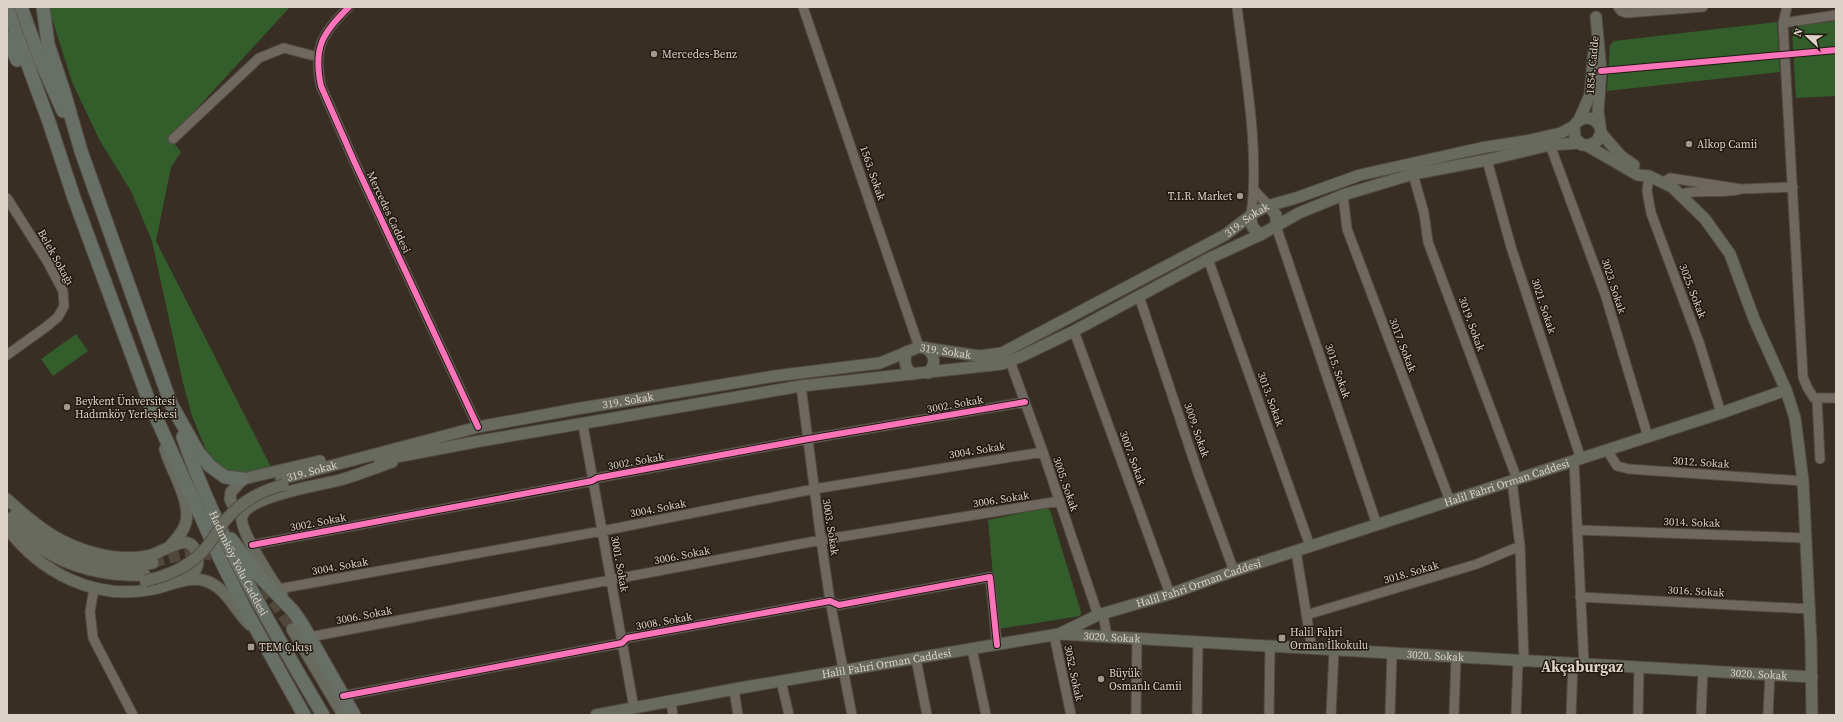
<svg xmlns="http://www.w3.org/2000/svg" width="1843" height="722" viewBox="0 0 1843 722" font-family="'Source Serif 4',serif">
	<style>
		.green { fill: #335e2b }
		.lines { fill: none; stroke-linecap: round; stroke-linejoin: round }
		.major-tunnel { stroke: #51473c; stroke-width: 11; stroke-dasharray: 11 5.5; stroke-linecap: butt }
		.minor-casing { stroke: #534b43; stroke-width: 11 }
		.major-casing { stroke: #534b43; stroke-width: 13 }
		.highway-casing { stroke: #534b43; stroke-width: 15 }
		.minor { stroke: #6f6860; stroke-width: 9 }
		.major { stroke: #686a60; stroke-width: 11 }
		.highway { stroke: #686f66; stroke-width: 13 }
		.major-bridge-casing { stroke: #534b43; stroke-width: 13; stroke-linecap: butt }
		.major-bridge { stroke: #686a60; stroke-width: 11 }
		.cycleway-casing { stroke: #211911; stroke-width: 8 }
		.cycleway { stroke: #fb73b8; stroke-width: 6 }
		.poi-dot { fill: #a3998d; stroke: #211911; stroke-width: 1.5 }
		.labels { text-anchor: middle; stroke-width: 3; stroke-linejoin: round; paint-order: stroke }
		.poi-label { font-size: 11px; fill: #ddd2c6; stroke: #211911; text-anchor: start }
		.street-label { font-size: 11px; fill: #ddd2c6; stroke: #211911 }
		.district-label { font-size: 15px; font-weight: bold; fill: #ddd2c6; stroke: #211911 }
	</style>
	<rect width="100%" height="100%" fill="#382e24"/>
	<!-- green -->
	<path class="green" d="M50,7H290L170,138L181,152L171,167L156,241L272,469L245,475L227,473L209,457L192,416L183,383L152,241L131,191L100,141L72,82L50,12Z
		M1836,21V96L1796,98L1792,31L1795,26Z
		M1777,22L1780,72L1607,91L1610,45L1614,41Z
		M76,334L88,351L53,376L41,359Z
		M1045,508L1050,510L1081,612L1080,616L998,629L988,520Z"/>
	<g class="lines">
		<!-- major-tunnel -->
		<path class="major-tunnel" d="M153,563C185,552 211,548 242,567
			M264,588L292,629"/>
		<defs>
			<path id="minor" d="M349,7C322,33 313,48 321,86L354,161L478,427
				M803,7L919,347
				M1237,7C1245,72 1260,151 1251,215
				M1618,7L1621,11L1626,13L1703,7
				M1787,7L1783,23L1803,377L1807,387L1814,398H1836
				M1783,23L1836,15
				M173,139L259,58L284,48L318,57
				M1550,145L1605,294L1648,437
				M1487,160L1511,247L1581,459
				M1413,174L1424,213L1428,242L1517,479
				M1649,176L1647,191L1651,213L1699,342L1721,413
				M1664,182L1670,178L1741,189L1793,187
				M1255,191L1268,205
				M1343,195L1347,229L1450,501
				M1681,195C1687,189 1727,194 1740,189
				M7,198L47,261L63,291L64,306L58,317L46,327L7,355
				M1276,226L1377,525
				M1208,259L1310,546
				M1139,296L1198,473L1234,571
				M1074,331L1170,594
				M1010,361L1043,452L1098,615
				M801,386L821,540L830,601L852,715
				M1817,398L1820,459
				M583,425L634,708
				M1607,450L1617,466L1629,469L1803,481
				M1574,461L1584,664
				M1512,481L1520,546L1524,662
				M1577,530L1806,538
				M252,545L592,481L597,478L808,439L1025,402
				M1296,551L1312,649
				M94,588L90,612L93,638L133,715
				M278,589L602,531L814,489L1043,452
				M1580,597L1810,609
				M1103,614L1107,637
				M1306,615L1477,564L1520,546
				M1054,635L1071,715
				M310,637L821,540L1060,501
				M972,649L986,715
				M916,659L927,715
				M781,681L789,715
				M734,690L738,715
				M343,696L622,643L627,638L830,601L839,605L990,577L997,645
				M671,702L673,715
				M1136,715L1137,639
				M1197,715L1198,642
				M1269,715L1270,646
				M1331,715L1334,650
				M1390,715L1392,653
				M1454,715L1456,657
				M1516,715L1518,661
				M1571,715L1573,664
				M1638,715L1639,667
				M1701,715L1703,670
				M1768,715L1770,674"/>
			<g id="major">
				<path d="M1596,17L1601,71L1598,111L1601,133L1597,141L1590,145H1582L1575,138L1574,126C1580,116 1592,115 1599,125"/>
				<path d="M1579,120L1590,95L1594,49"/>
				<path d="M1601,133L1621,156L1634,165"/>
				<path d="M1586,145L1638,175L1649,176L1672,187L1705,219L1730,254L1754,319L1786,390L1795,418L1803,481L1811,644L1812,715"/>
				<path d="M1268,205L1276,215V226"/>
				<path d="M1251,215C1250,224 1253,231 1262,234"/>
				<path d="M926,348C936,356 936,363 928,373"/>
				<path d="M906,352C904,363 905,367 912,374"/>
				<path d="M165,449C171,471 191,500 186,522C184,531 177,538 171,545"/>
				<path d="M380,460L480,441L801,386L1002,364L1022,356L1074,331L1208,259L1262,234L1299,213L1343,195L1413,174L1487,160L1550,145L1579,143"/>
				<path id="s1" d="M281,479L478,427L576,409L775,376L880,363L919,347L979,356L1002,353L1225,235L1254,213L1267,206L1296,198L1360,175L1481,148L1526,141L1561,133L1574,126"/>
				<path d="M7,499C21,512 36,525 52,535C80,552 119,563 151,555C160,552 181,540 188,543C197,546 200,562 196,569C193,574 187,578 182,581"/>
				<path d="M245,511L239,510L234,507L230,499L231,492L243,479L320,461"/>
				<path d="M15,515C54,553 96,574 153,563"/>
				<path d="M7,518C43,560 90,577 145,575"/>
				<path d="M7,528C41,573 95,601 153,589C169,586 189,575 206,581C227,588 235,611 250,625"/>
				<path d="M282,594C273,582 238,529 242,516C249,496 320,485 340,480C358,475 374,468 392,462"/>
				<path d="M292,629L343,715"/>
				<path id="s2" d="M1059,634L1812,677"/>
				<path id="s3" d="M596,715L740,688L1059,634L1098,615L1170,594L1234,571L1721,413L1786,390"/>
			</g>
			<g id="highway">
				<path d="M21,7L41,62L63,111"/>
				<path d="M43,7L48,44L64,92L81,151L171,404L198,452L210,466L225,477L243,479"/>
				<path d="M7,8L49,122L74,198L150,404L221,561L245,609L304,715"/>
				<path d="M7,38L17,60"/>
				<path id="s4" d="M183,437C217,536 270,625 323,715"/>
				<path d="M231,539L260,577L293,611L302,624L354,715"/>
			</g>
		</defs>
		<!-- minor casing -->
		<use href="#minor" class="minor-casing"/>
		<!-- major casing -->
		<use href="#major" class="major-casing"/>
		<!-- highway casing -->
		<use href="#highway" class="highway-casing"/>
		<!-- minor -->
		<use href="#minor" class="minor"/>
		<!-- major -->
		<use href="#major" class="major"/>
		<!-- highway -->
		<use href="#highway" class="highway"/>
		<defs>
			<path id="major-bridge" d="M145,581C167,576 187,568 202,552C211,543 217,532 224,522C239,503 260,491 283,485"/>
		</defs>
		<!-- major-bridge casing -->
		<use href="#major-bridge" class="major-bridge-casing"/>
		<!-- major-bridge -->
		<use href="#major-bridge" class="major-bridge"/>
		<defs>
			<path id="cycleway" d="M349,7C322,33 313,48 321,86L354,161L478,427
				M1601,71L1836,50
				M252,545L592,481L597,478L808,439L1025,402
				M343,696L622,643L627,638L830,601L839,605L990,577L997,645"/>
		</defs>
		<!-- cycleway casing -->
		<use href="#cycleway" class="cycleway-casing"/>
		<!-- cycleway -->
		<use href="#cycleway" class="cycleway"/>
	</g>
	<!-- markers -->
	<g class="poi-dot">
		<circle cx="654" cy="54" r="4"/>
		<circle cx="1689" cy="144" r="4"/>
		<circle cx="1240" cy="196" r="4"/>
		<circle cx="67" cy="407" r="4"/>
		<rect x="1278" y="634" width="8" height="8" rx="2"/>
		<rect x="247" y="643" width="8" height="8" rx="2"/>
		<circle cx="1101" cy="679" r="4"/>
	</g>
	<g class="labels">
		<!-- poi labels -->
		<g class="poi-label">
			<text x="662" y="58">Mercedes-Benz</text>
			<text x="1697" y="148">Alkop Camii</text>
			<text x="1232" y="200" text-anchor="end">T.I.R. Market</text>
			<text x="75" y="405">Beykent Üniversitesi<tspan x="75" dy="13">Hadımköy Yerleşkesi</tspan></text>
			<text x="1290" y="636">Halil Fahri<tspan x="1290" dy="13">Orman İlkokulu</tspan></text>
			<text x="259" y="651">TEM Çıkışı</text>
			<text x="1109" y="677">Büyük<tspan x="1109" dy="13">Osmanlı Camii</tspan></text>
		</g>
		<!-- street labels -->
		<g class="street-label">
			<text transform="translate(1592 65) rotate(-85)" y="4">1854. Cadde</text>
			<text transform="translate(873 173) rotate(71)" y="4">1563. Sokak</text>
			<text transform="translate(389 212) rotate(65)" y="4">Mercedes Caddesi</text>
			<text dy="4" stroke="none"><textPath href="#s1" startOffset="1016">319. Sokak</textPath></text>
			<text transform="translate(56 257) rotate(61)" y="4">Belek Sokağı</text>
			<text transform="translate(1614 286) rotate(72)" y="4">3023. Sokak</text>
			<text transform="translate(1693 291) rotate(69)" y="4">3025. Sokak</text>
			<text transform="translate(1544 306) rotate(72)" y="4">3021. Sokak</text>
			<text transform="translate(1472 324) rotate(70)" y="4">3019. Sokak</text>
			<text transform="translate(1403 345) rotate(69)" y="4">3017. Sokak</text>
			<text dy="4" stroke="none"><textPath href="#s1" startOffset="680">319. Sokak</textPath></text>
			<text transform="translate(1338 371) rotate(71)" y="4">3015. Sokak</text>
			<text transform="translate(1271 399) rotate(70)" y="4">3013. Sokak</text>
			<text dy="4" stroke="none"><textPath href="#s1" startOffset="356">319. Sokak</textPath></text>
			<text transform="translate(955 404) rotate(-10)" y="4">3002. Sokak</text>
			<text transform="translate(1197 430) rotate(71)" y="4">3009. Sokak</text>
			<text transform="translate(977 450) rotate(-9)" y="4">3004. Sokak</text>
			<text transform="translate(1133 458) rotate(70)" y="4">3007. Sokak</text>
			<text transform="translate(636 461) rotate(-10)" y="4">3002. Sokak</text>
			<text transform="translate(1701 462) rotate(4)" y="4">3012. Sokak</text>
			<text dy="4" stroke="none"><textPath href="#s1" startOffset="32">319. Sokak</textPath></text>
			<text dy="4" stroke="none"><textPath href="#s3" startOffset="943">Halil Fahri Orman Caddesi</textPath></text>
			<text transform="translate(1066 484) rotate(71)" y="4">3005. Sokak</text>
			<text transform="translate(1001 499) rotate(-9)" y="4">3006. Sokak</text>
			<text transform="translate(658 508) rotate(-11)" y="4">3004. Sokak</text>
			<text transform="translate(318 522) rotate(-11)" y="4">3002. Sokak</text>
			<text transform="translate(1692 522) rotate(2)" y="4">3014. Sokak</text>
			<text transform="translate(831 527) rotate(81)" y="4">3003. Sokak</text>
			<text transform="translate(682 555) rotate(-11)" y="4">3006. Sokak</text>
			<text dy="4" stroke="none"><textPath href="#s4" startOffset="138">Hadımköy Yolu Caddesi</textPath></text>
			<text transform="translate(620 564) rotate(80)" y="4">3001. Sokak</text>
			<text transform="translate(340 566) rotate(-10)" y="4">3004. Sokak</text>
			<text transform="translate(1411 572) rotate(-16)" y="4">3018. Sokak</text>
			<text dy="4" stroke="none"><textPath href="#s3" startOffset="619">Halil Fahri Orman Caddesi</textPath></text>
			<text transform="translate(1696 591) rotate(3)" y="4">3016. Sokak</text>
			<text transform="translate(364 615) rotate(-11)" y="4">3006. Sokak</text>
			<text transform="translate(664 621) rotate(-10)" y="4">3008. Sokak</text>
			<text dy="4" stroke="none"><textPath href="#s2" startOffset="53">3020. Sokak</textPath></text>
			<text dy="4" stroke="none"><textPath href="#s2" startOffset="377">3020. Sokak</textPath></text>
			<text dy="4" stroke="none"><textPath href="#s3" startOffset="295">Halil Fahri Orman Caddesi</textPath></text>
			<text transform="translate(1074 673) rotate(78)" y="4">3052. Sokak</text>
			<text dy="4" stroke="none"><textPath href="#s2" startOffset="701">3020. Sokak</textPath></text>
		</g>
		<!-- district labels -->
		<g class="district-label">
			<text x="1582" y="672">Akçaburgaz</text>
		</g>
	</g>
	<!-- border -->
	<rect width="1843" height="722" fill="none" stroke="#ddd2c6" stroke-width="16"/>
	<!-- north arrow -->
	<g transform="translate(1807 36) rotate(292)" stroke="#211911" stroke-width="3" paint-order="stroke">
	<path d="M0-3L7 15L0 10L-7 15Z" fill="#ddd2c6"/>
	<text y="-6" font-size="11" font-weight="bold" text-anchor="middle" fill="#ddd2c6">N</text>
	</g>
</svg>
